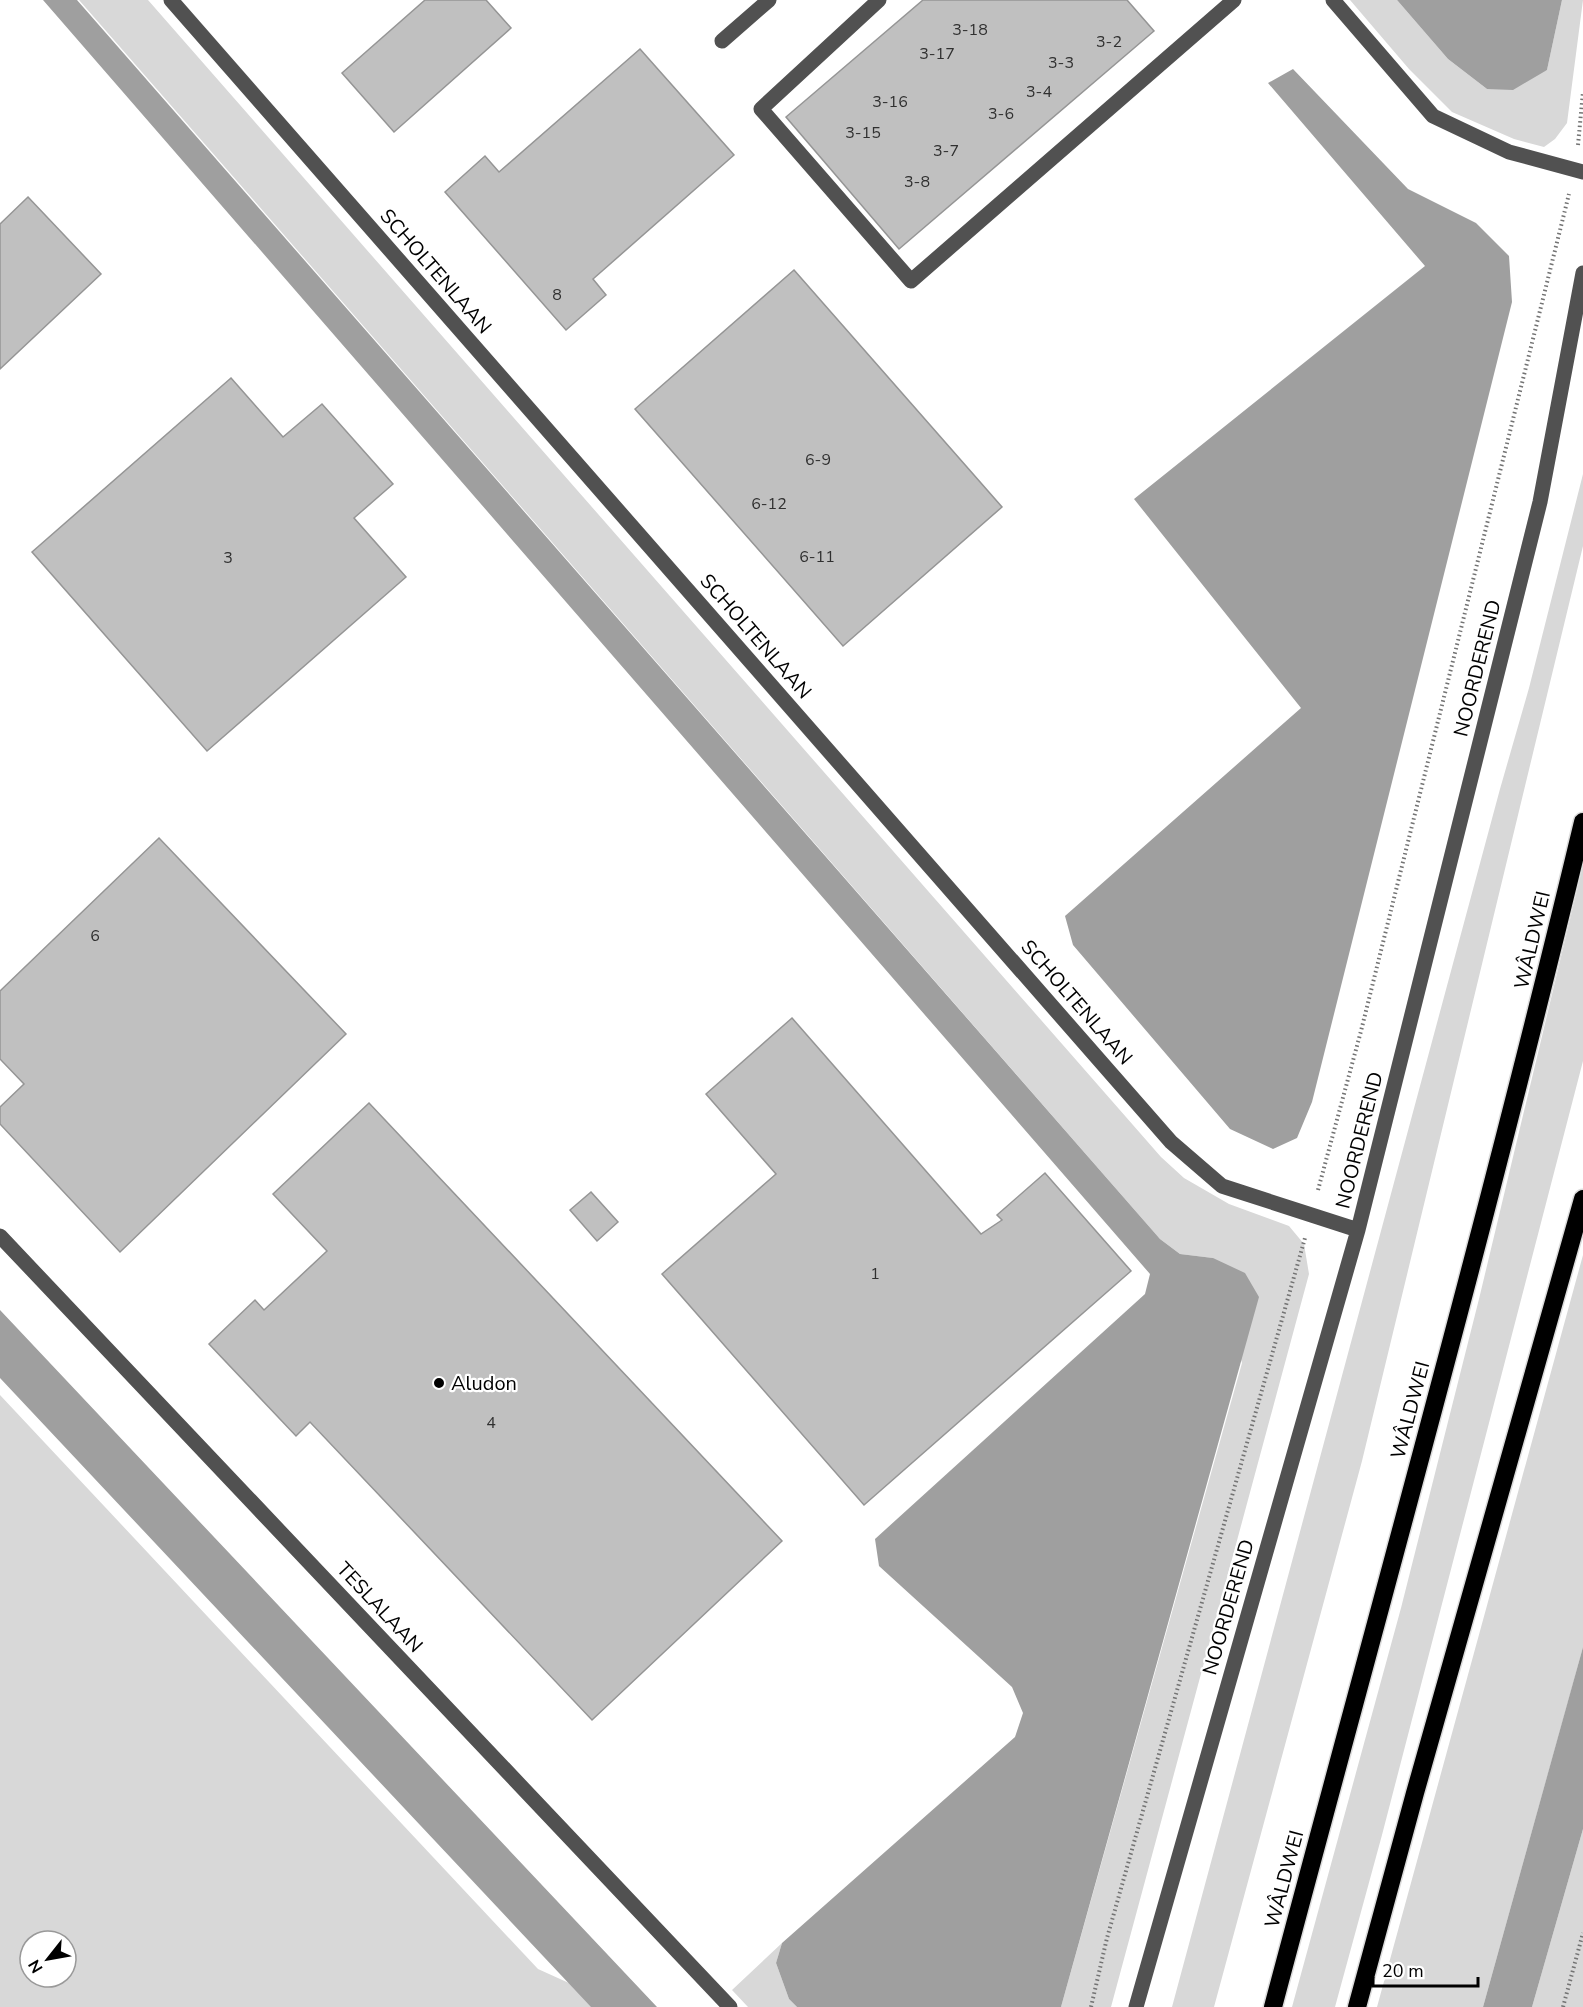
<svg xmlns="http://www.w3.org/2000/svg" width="1583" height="2007" viewBox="0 0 1583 2007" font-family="'Nunito Sans',sans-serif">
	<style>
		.green { fill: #d8d8d8; fill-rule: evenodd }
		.water { fill: #9f9f9f }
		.building { fill: #c0c0c0; stroke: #959595; stroke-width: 1.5 }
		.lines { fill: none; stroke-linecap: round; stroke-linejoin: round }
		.highway-casing { stroke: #dbdbdb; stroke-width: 21 }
		.path { stroke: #737373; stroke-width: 4; stroke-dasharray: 1.5 3; stroke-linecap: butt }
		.minor { stroke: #515151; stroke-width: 15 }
		.highway { stroke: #000; stroke-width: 18 }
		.poi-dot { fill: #000; stroke: #fff; stroke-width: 2 }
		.labels { text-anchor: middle; stroke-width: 4.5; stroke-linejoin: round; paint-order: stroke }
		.number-label { font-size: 16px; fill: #303030 }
		.street-label { font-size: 20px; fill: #000; stroke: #fff }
		.poi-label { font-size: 20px; fill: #000; stroke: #fff; text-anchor: start }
	</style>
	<rect width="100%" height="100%" fill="#fff"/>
	<!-- green -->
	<path class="green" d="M79,0H148L1161,1157L1184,1178L1229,1204L1289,1226L1304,1244L1309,1274L1111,2007H1061L1242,1363L1213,1258L1180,1254L1160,1239Z
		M1350,0H1397L1448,59L1487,89L1547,70L1562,0H1583L1567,123L1555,139L1544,147L1514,139L1452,112L1409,69Z
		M1583,474V546L1362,1461L1214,2007H1172L1500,789L1529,688Z
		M1583,865V1061L1382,1835L1335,2007H1292L1401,1608L1479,1299Z
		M1583,1255V1647L1571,1691L1483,2007H1377Z
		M0,1395L538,1969L602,1998L611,2007H0ZM30,1941H66V1977H30Z
		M1583,1829V2007H1532Z
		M782,1943L776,1963L789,1999L797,2007H748L732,1990Z"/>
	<!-- water -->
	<path class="water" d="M43,0H77L1160,1239L1180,1254L1213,1258L1245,1273L1259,1297L1061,2007H797L789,1999L776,1963L782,1943L1015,1737L1023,1713L1012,1687L879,1566L875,1539L1145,1294L1150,1274Z
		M1397,0H1562L1547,70L1513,90L1487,89L1448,59Z
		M1293,69L1408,189L1476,223L1509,256L1512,302L1312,1102L1297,1138L1273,1149L1230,1129L1073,945L1065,916L1301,708L1134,499L1425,266L1268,83Z
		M0,1310L657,2007H591L0,1378Z
		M1583,1647V1829L1532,2007H1483Z"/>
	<!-- building -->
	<path class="building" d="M425,0H486L511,28L394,132L342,73Z
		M923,0H1127L1154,31L899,249L786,117Z
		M640,49L734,155L593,279L606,295L566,330L445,192L485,156L499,172Z
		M28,197L101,274L0,369V224Z
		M794,270L1002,507L843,646L635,409Z
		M231,378L283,437L322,404L393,484L354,518L406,577L207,751L32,552Z
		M159,838L346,1034L120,1252L0,1124V1107L24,1084L0,1059V991Z
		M792,1018L981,1234L1002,1220L997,1215L1045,1173L1131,1271L864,1505L662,1274L776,1174L706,1094Z
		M369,1103L782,1541L592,1720L310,1422L296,1436L209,1344L255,1300L264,1310L327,1251L273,1194Z
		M591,1192L618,1222L597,1241L570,1210Z"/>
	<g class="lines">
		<defs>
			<path id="highway" d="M1273,2007C1378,1612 1488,1219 1583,822
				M1357,2007L1415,1793L1583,1199"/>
		</defs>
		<!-- highway casing -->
		<use href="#highway" class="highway-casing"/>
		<!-- path -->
		<path class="path" d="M1578,145L1583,92
			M1318,1190L1361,1031L1569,194
			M1091,2007L1107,1938L1305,1238
			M1563,2007L1583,1933"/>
		<!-- minor -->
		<path class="minor" d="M171,0L1171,1142L1222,1186L1358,1230
			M879,0L761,109L911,281L1234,0
			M1333,0L1433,116L1509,152L1583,172
			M722,41L769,0
			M0,1236L730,2007
			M1136,2007L1358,1230L1540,502L1583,273"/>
		<!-- highway -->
		<use href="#highway" class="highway"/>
	</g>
	<!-- markers -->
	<circle class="poi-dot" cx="439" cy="1383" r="6"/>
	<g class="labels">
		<!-- number labels -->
		<g class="number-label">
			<text x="970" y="35">3-18</text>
			<text x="1109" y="47">3-2</text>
			<text x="937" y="59">3-17</text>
			<text x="1061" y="68">3-3</text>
			<text x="1039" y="97">3-4</text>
			<text x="890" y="107">3-16</text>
			<text x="1001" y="119">3-6</text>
			<text x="863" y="138">3-15</text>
			<text x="946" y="156">3-7</text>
			<text x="917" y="187">3-8</text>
			<text x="557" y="300">8</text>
			<text x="818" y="465">6-9</text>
			<text x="769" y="509">6-12</text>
			<text x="817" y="562">6-11</text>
			<text x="228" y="563">3</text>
			<text x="95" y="941">6</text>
			<text x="875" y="1279">1</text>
			<text x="491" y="1428">4</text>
		</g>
		<!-- street labels -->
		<g class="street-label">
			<text transform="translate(436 271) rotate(49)" y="7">SCHOLTENLAAN</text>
			<text transform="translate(756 636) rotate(49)" y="7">SCHOLTENLAAN</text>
			<text transform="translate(1477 668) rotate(-76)" y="7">NOORDEREND</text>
			<text transform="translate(1532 940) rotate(-77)" y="7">WÂLDWEI</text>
			<text transform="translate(1077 1002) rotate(49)" y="7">SCHOLTENLAAN</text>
			<text transform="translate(1359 1140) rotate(-76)" y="7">NOORDEREND</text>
			<text transform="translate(1410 1410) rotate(-75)" y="7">WÂLDWEI</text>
			<text transform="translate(380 1607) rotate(47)" y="7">TESLALAAN</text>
			<text transform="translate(1228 1607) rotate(-74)" y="7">NOORDEREND</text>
			<text transform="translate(1284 1879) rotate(-75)" y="7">WÂLDWEI</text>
		</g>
		<!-- poi labels -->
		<g class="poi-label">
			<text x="451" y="1390">Aludon</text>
		</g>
	</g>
	<!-- north arrow -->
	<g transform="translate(48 1959) rotate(239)"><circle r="28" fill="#ffffff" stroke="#999999" stroke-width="1.5"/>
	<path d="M0-4.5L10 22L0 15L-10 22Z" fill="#000000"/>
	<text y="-9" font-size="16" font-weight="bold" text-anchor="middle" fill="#000000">N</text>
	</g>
	<!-- scale -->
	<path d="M1373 1977v9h105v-9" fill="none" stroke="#000000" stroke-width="3"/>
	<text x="1382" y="1977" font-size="18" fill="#000000" stroke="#ffffff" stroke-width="4.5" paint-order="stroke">20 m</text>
</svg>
